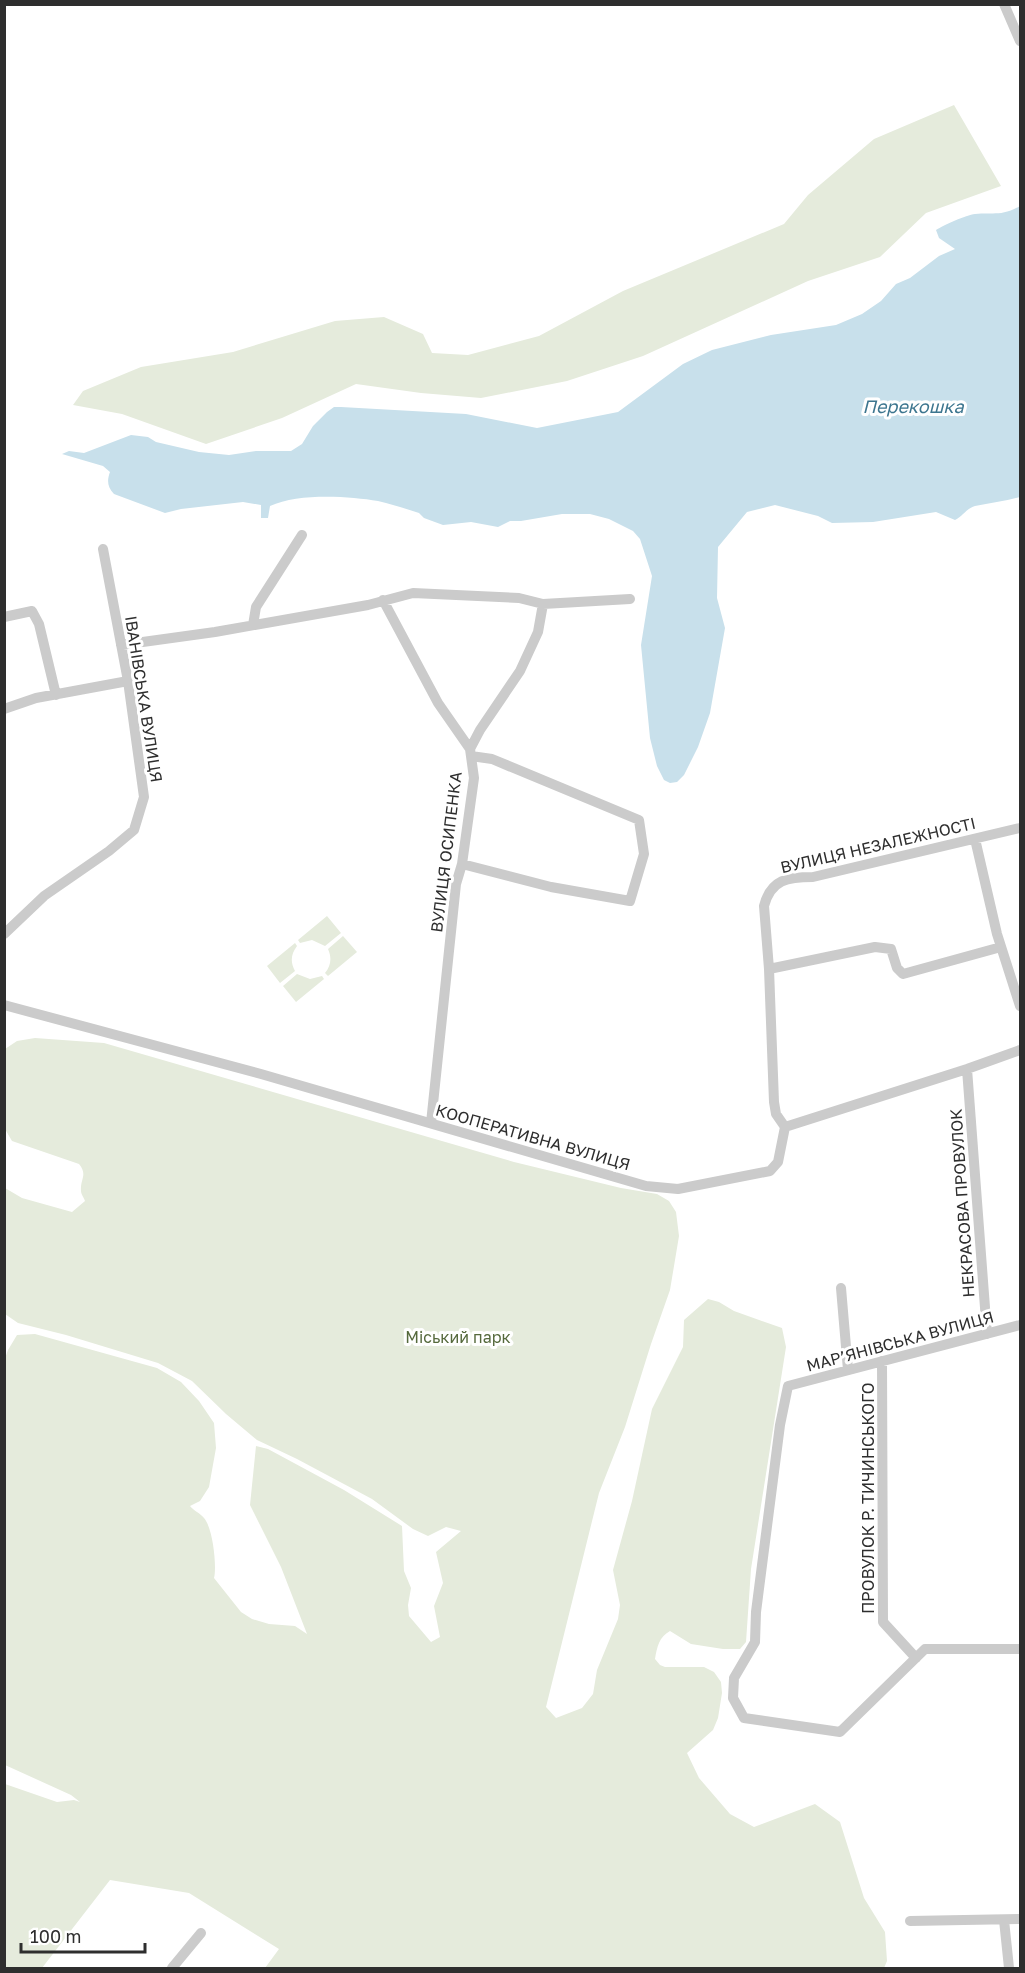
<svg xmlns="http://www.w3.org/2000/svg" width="1025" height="1973" viewBox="0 0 1025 1973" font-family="'Golos Text',sans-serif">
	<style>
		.green { fill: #e5ebdc }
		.water { fill: #c8e0eb }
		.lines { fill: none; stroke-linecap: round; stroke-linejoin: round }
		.minor { stroke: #cbcbcb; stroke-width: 10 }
		.labels { text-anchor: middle; stroke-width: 6; stroke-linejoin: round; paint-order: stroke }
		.street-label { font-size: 16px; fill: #2e2e2e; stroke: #fff }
		.park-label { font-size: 16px; fill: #55693c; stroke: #fff }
		.water-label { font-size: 18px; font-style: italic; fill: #3d768f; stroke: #fff }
	</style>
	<rect width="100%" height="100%" fill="#fff"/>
	<!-- green -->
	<path class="green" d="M954,105L1001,186L926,213L880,257L808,281L643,356L567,381L481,398L421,393L356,384L282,418L206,444L122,414L73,405L83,391L141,367L233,352L335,321L384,317L423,334L432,353L468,355L539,336L623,291L784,224L808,195L874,139Z
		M327,916L341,933L325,946L312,940L300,943L298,940Z
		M343,936L357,952L328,976L325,973C331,966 332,958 328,949Z
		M295,943L297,946C291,954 290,962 295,971L280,983L267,966Z
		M297,974L310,979L322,976L324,979L296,1002L283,986Z
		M35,1038L104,1043L514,1162L621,1188L657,1194L669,1201L676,1212L679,1236L670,1290L651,1344L625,1427L599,1493L546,1707L556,1718L582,1708L593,1694L597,1670L618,1619L620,1605L613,1570L632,1501L652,1409L683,1347L684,1320L708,1299L719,1302L734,1311L782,1328L786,1347L751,1569L746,1642L740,1649H723L691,1644L670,1631C659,1637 657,1647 655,1659L660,1665L665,1667H704L714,1672L721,1682L722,1693L718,1718L713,1730L687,1753L699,1778L730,1814L754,1827L815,1804L840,1822L864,1898L885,1932L887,1961L884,1968H265L279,1949L189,1893L110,1880L42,1968H5V1784L57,1802L74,1800L80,1802L71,1795L5,1765L4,1361L8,1350L17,1335L35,1334L157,1368L181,1382L199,1401L214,1423L216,1448L209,1487L200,1501L190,1506C194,1511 200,1513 204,1518C213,1528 217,1567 214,1578L241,1612L252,1619L269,1624L295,1626L307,1634L281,1567L250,1505L256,1446L268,1449L344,1490L402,1526L404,1571L411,1588L408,1605L409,1616L431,1642L440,1637L434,1606L443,1583L436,1552L461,1531L446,1527L428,1536L413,1529L372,1499L297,1459L257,1440L226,1414L192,1381L158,1363L66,1335L18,1323L5,1314V1188L22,1198L72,1212L85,1201C84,1198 81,1194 81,1191C80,1179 88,1175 79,1164L12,1141L5,1129V1049L17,1041Z"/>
	<!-- water -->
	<path class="water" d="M1020,206V497C1006,501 990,503 975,506C966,509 963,516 955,520L936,512L873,522L832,523L818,516L775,505L747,512L718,547L717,598L725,628L710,713L698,747L684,775L677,782L670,783L664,780L657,766L650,738L641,645L652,576L640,539L633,531L609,519L590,514H562L521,521H510L498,527L471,522L443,525L424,518L419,513C406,509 392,504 378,501C348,496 298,493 270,506L268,518H261V505L243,502L181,509L165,513L114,494C107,487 107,480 110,472L103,466L62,454L69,451L84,453L131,435L148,437L156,442L199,452L229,455L256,451H291L302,444L313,426L327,412L334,407H341L466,414L537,428L618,412L683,364L712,350L771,335L836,325L862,314L881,301L896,284L910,278L939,256L955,249L939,238L936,230C944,225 966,215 975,214C994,212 1001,217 1020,206Z"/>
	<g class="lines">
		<!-- minor -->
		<path class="minor" d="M1004,4L1020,41
			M383,600L438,703L470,749
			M4,617L32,611L39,624L56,695
			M253,625L256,607L302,535
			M121,645L215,632L368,605L413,593L519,598L543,604L630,599
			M4,709L36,698L128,681
			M975,839L997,934L1020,1006
			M462,864L551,887L630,901L644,854L639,820L492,759L471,756
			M4,934L44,896L109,851L134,830L144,797L128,681L103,549
			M769,969L875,947L891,949L897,968L903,974L1001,947
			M4,1005L261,1074L646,1186L678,1189L770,1171L778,1162L785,1127
			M967,1069L987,1334
			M431,1123L456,884L462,864L474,778L470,749L480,730L520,671L538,632L543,604
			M785,1127L776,1114L774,1102L769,969L764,906C771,879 788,877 813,877L1020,828
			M785,1127L967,1069L1020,1050
			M841,1288L848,1370
			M1020,1325L788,1386L780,1425L756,1612L755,1642L734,1678L733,1698L744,1718L840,1732L925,1649H1020
			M882,1361L883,1622L916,1658
			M1004,1920L1009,1968
			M910,1921L1020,1919
			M172,1968L201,1933"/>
	</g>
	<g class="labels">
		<!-- street labels -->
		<g class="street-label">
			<text transform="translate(144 699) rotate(81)" y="6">ІВАНІВСЬКА ВУЛИЦЯ</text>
			<text transform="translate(878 845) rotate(-13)" y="6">ВУЛИЦЯ НЕЗАЛЕЖНОСТІ</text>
			<text transform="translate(446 852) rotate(-83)" y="6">ВУЛИЦЯ ОСИПЕНКА</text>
			<text transform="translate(533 1137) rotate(16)" y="6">КООПЕРАТИВНА ВУЛИЦЯ</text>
			<text transform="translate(962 1203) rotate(-94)" y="6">НЕКРАСОВА ПРОВУЛОК</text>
			<text transform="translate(900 1341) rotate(-15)" y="6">МАР’ЯНІВСЬКА ВУЛИЦЯ</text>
			<text transform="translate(868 1498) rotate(-90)" y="6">ПРОВУЛОК Р. ТИЧИНСЬКОГО</text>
		</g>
		<!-- park labels -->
		<g class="park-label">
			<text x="458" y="1343">Міський парк</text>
		</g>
		<!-- water labels -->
		<g class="water-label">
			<text x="913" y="413">Перекошка</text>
		</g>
	</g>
	<!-- border -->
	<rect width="1025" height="1973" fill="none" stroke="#2e2e2e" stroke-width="12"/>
	<!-- scale -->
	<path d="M21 1943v9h124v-9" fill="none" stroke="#2e2e2e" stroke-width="3"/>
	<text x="30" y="1943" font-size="18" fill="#2e2e2e" stroke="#ffffff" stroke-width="4.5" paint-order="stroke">100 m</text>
</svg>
